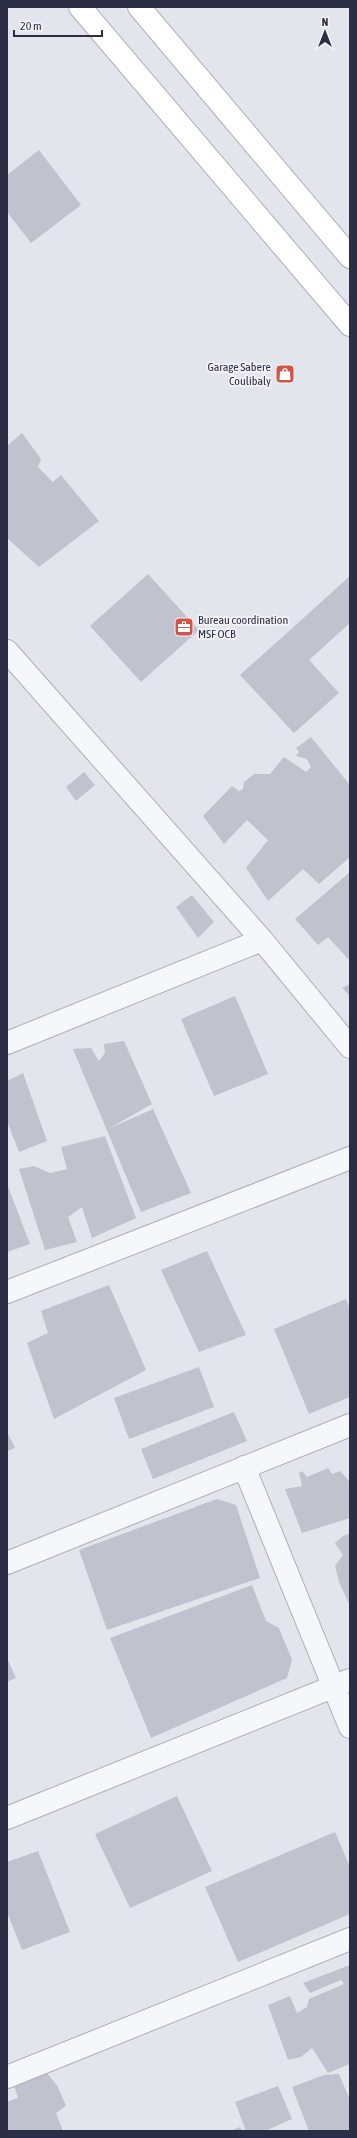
<svg xmlns="http://www.w3.org/2000/svg" width="357" height="2138" viewBox="0 0 357 2138" font-family="'Asap Condensed',sans-serif">
	<style>
		.building { fill: #c0c2ce }
		.lines { fill: none; stroke-linecap: round; stroke-linejoin: round }
		.street-casing { stroke: #acaeba; stroke-width: 24 }
		.secondary-casing { stroke: #acaeba; stroke-width: 24 }
		.street { stroke: #f6f7fa; stroke-width: 22 }
		.secondary { stroke: #fff; stroke-width: 22 }
		.labels { text-anchor: middle; stroke-width: 3.5; stroke-linejoin: round; paint-order: stroke }
		.poi-label { font-size: 12px; fill: #2b2e44; stroke: #f3f4f9; text-anchor: end }
	</style>
	<rect width="100%" height="100%" fill="#e3e5ec"/>
	<!-- building -->
	<path class="building" d="M39,150L81,205L31,243L7,212V175Z
		M22,433L41,459L38,467L53,482L61,475L99,521L39,567L7,538V446Z
		M148,574L199,630L141,682L90,626Z
		M350,576V623L309,660L339,693L294,733L240,675Z
		M311,737L350,785V859L349,858L319,884L303,869L268,901L246,868L268,840L247,820L224,844L203,816L232,786L239,791L243,789L244,782L254,774H270L284,757L306,772L311,767L307,759L296,756L299,752L296,748Z
		M84,772L95,785L76,801L66,787Z
		M350,872V957L348,959L328,937L318,945L295,919Z
		M192,895L214,922L198,938L176,907Z
		M350,984V996L342,988Z
		M235,996L268,1074L214,1096L181,1019Z
		M124,1041L152,1104L108,1129L153,1109L191,1193L141,1212L73,1049L91,1048L99,1061L105,1053L104,1044Z
		M23,1073L47,1141L19,1152L7,1121V1081Z
		M105,1136L136,1218L92,1238L82,1207L68,1217L77,1242L45,1250L19,1169L34,1166L50,1173L67,1169L61,1147Z
		M7,1184L30,1244L7,1252Z
		M207,1251L246,1335L199,1352L161,1270Z
		M109,1285L146,1370L54,1419L27,1343L48,1333L41,1311Z
		M346,1299L350,1309V1397L309,1414L274,1329Z
		M199,1367L214,1407L129,1439L114,1398Z
		M234,1412L247,1441L153,1479L141,1449Z
		M7,1432L15,1448L7,1451Z
		M328,1468L332,1474L340,1471L350,1482V1518L302,1533L285,1489L302,1486L299,1473L302,1471L307,1477Z
		M217,1499L236,1505L260,1578L107,1630L79,1550Z
		M350,1533V1606L339,1582L335,1566L343,1555L335,1543L343,1536Z
		M252,1585L266,1621L279,1628L292,1660L287,1678L151,1738L110,1638Z
		M7,1658L16,1678L7,1682Z
		M177,1796L212,1871L130,1908L95,1834Z
		M335,1832L350,1867V1914L238,1962L205,1887Z
		M38,1851L70,1932L22,1950L7,1912V1862Z
		M350,1965V2064L328,2073L312,2048L301,2057L288,2060L268,2005L290,1996L297,2013L307,2007L309,1999L344,1984L341,1980L310,1993L303,1983Z
		M44,2069L58,2087L66,2106L56,2113L63,2131H7V2102L18,2098L14,2085Z
		M339,2074L350,2100V2131H309L292,2087L324,2075Z
		M278,2086L292,2119L265,2131H246L235,2102Z
		M240,2127L242,2131H230Z"/>
	<g class="lines">
		<defs>
			<path id="street" d="M7,651L262,940L350,1047
				M7,1043L262,940
				M7,1292L350,1158
				M244,1467L350,1727
				M7,1563L350,1425
				M7,1818L350,1680
				M7,2077L350,1939"/>
			<path id="secondary" d="M80,7L350,325
				M139,7L350,257"/>
		</defs>
		<!-- street casing -->
		<use href="#street" class="street-casing"/>
		<!-- secondary casing -->
		<use href="#secondary" class="secondary-casing"/>
		<!-- street -->
		<use href="#street" class="street"/>
		<!-- secondary -->
		<use href="#secondary" class="secondary"/>
	</g>
	<!-- icons -->
	<defs>
		<symbol id="shop-square" viewBox="-11 -11 22 22"><rect x="-9" y="-9" width="18" height="18" rx="4" fill="#d05448" stroke="#f3f4f9"/><path d="M-5-2.5h2.3a2.7 3.5 0 0 1 5.4 0H5L5.5 6h-11ZM-1.5-2.5h3a1.5 2.3 0 0 0-3 0Z" fill="#fff"/></symbol>
		<symbol id="office-square" viewBox="-11 -11 22 22"><rect x="-9" y="-9" width="18" height="18" rx="4" fill="#d05448" stroke="#f3f4f9"/><path d="M-6-3h4V-5.5h4V-3h4V5H-6ZM-1-4.5V-3h2v-1.5ZM-6 0V1H6V0Z" fill="#fff"/></symbol>
	</defs>
	<g fill-rule="evenodd">
		<use href="#shop-square" x="274" y="363" width="22" height="22"/>
		<use href="#office-square" x="173" y="616" width="22" height="22"/>
	</g>
	<g class="labels">
		<!-- poi labels -->
		<g class="poi-label">
			<text x="271" y="371">Garage Sabere<tspan x="271" dy="14">Coulibaly</tspan></text>
			<text x="198" y="624" text-anchor="start">Bureau coordination<tspan x="198" dy="14">MSF OCB</tspan></text>
		</g>
	</g>
	<!-- border -->
	<rect width="357" height="2138" fill="none" stroke="#2b2e44" stroke-width="16"/>
	<!-- north arrow -->
	<g transform="translate(325 32)" stroke="#f3f4f9" stroke-width="3" paint-order="stroke">
	<path d="M0-3L7 15L0 10L-7 15Z" fill="#2b2e44"/>
	<text y="-6" font-size="11" font-weight="bold" text-anchor="middle" fill="#2b2e44">N</text>
	</g>
	<!-- scale -->
	<path d="M14 30v6h88v-6" fill="none" stroke="#2b2e44" stroke-width="2"/>
	<text x="20" y="30" font-size="12" fill="#2b2e44" stroke="#f3f4f9" stroke-width="3" paint-order="stroke">20 m</text>
</svg>
